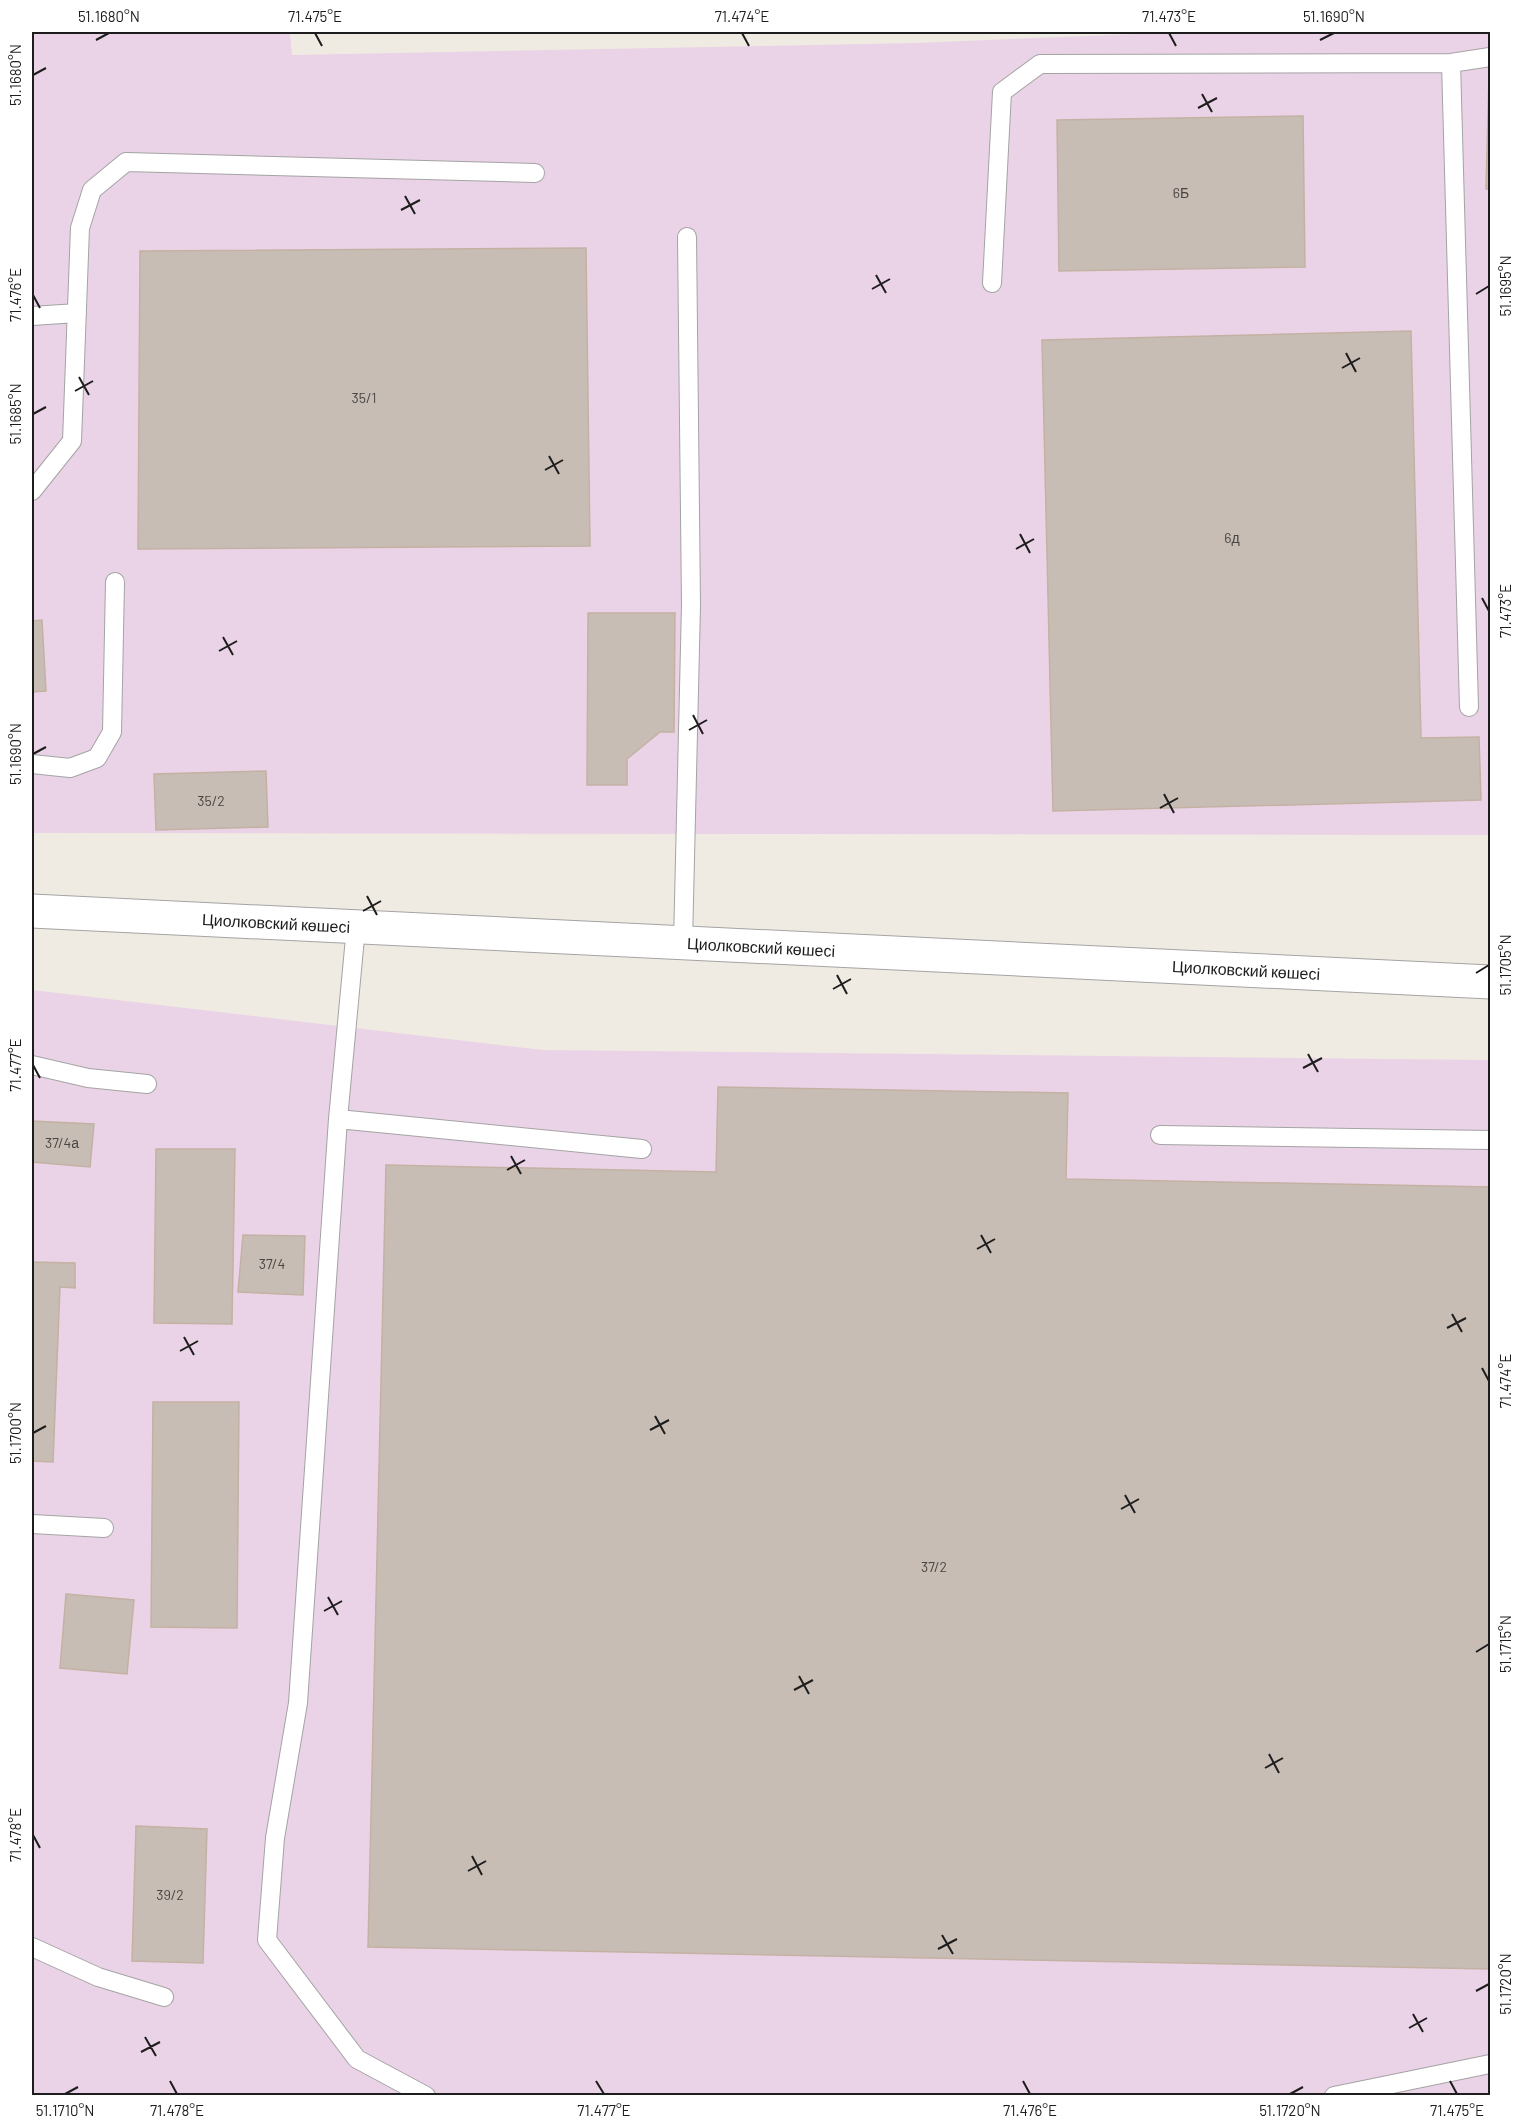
<svg xmlns="http://www.w3.org/2000/svg" width="1522" height="2127" viewBox="0 0 1522 2127" font-family="Barlow,sans-serif">
	<style>
		.industrial { fill: #ead3e6 }
		.building { fill: #c8bdb5; stroke: #c3b1a3; stroke-width: 1.5 }
		.lines { fill: none; stroke-linecap: round; stroke-linejoin: round }
		.service-casing { stroke: #a4a4a4; stroke-width: 20 }
		.tertiary-casing { stroke: #a4a4a4; stroke-width: 35 }
		.service { stroke: #fff; stroke-width: 18 }
		.tertiary { stroke: #fff; stroke-width: 33 }
		.ticks { fill: none; stroke: #1d1d1d; stroke-width: 2 }
		.labels { text-anchor: middle; stroke-width: 5; stroke-linejoin: round; paint-order: stroke }
		.number-label { font-size: 14px; fill: #484543 }
		.street-label { font-size: 16px; fill: #1d1d1d; stroke: #fff }
		.neatline { fill: none; stroke: #1d1d1d; stroke-width: 2 }
		.ticks-label { font-size: 15px; text-anchor: middle; fill: #1d1d1d }
	</style>
	<rect width="100%" height="100%" fill="#f0ebe2"/>
	<!-- industrial -->
	<path class="industrial" d="M32,32H290L292,55L913,43L1186,32H1490V835L32,833Z
		M32,990L543,1050L1490,1060V2095L32,2096Z"/>
	<!-- building -->
	<path class="building" d="M1489,77H1490V189H1486Z
		M1303,116L1305,267L1059,271L1057,120Z
		M586,248L590,546L138,549L140,251Z
		M1411,331L1421,738L1479,737L1481,800L1053,811L1042,340Z
		M588,613H675L674,732H660L627,759V785H587Z
		M42,620L46,691L32,692V621Z
		M266,771L268,827L156,830L154,774Z
		M718,1087L1068,1093L1066,1179L1490,1187V1969L368,1947L386,1165L716,1172Z
		M32,1121L94,1124L90,1167L32,1162Z
		M156,1149H235L232,1324L154,1323Z
		M243,1235L305,1236L303,1295L238,1292Z
		M32,1262L75,1263V1288L60,1287L53,1462L32,1461Z
		M153,1402H239L237,1628L151,1627Z
		M66,1594L134,1600L127,1674L60,1668Z
		M136,1826L207,1829L203,1963L132,1961Z"/>
	<g class="lines">
		<defs>
			<path id="service" d="M1451,63L1469,707
				M992,283L1002,92L1040,64L1451,63L1490,57
				M32,316L77,313
				M32,491L72,441L80,228L92,190L126,162L535,173
				M32,764L70,768L97,758L112,732L115,582
				M356,927L338,1119L642,1149
				M683,943L691,605L687,237
				M32,1065L88,1078L147,1084
				M338,1119L298,1703L275,1838L267,1940L357,2059L426,2096
				M1160,1135L1490,1140
				M32,1524L104,1528
				M32,1947L98,1977L164,1997
				M1334,2096L1490,2064"/>
			<path id="tertiary" d="M32,911L1490,982"/>
		</defs>
		<!-- service casing -->
		<use href="#service" class="service-casing"/>
		<!-- tertiary casing -->
		<use href="#tertiary" class="tertiary-casing"/>
		<!-- service -->
		<use href="#service" class="service"/>
		<!-- tertiary -->
		<use href="#tertiary" class="tertiary"/>
	</g>
	<!-- ticks -->
	<path class="ticks" d="M315,33L322,46M742,33L749,46M1169,33L1176,46M96,40L109,33M1320,40L1334,33M33,75L46,68M1202,94L1212,112M1198,108L1217,98M405,196L415,214M401,210L420,200M876,275L886,293M872,289L890,279M1476,294L1489,286M33,295L40,308M1346,353L1356,372M1342,368L1360,358M79,377L89,395M75,391L93,381M33,414L46,407M549,456L559,474M545,470L563,460M1020,534L1030,553M1016,549L1034,539M1482,598L1489,611M223,637L233,655M219,651L237,641M693,715L703,734M689,730L707,720M33,754L46,747M1164,794L1174,813M1160,808L1178,798M367,896L377,915M363,911L381,901M1476,973L1489,965M837,975L847,994M833,989L851,979M1308,1054L1318,1072M33,1065L40,1078M1303,1068L1322,1058M511,1156L521,1174M507,1170L525,1160M981,1235L991,1253M977,1249L995,1239M1452,1314L1462,1332M1447,1328L1466,1318M184,1337L194,1355M180,1351L198,1341M1482,1368L1489,1381M655,1416L665,1434M650,1430L669,1420M33,1433L46,1426M1125,1495L1135,1513M1121,1509L1139,1499M328,1597L338,1615M324,1611L342,1601M1476,1652L1489,1644M799,1676L809,1694M794,1690L813,1680M1269,1754L1279,1773M1265,1768L1283,1758M33,1835L40,1848M472,1856L482,1875M468,1871L486,1861M942,1935L953,1954M938,1949L957,1939M1476,1991L1489,1984M1413,2014L1423,2032M1409,2028L1427,2018M145,2037L156,2056M141,2052L160,2042M170,2081L177,2094M596,2081L604,2094M1023,2081L1030,2094M1450,2081L1457,2094M65,2094L78,2087M1290,2094L1303,2087"/>
	<g class="labels">
		<!-- number labels -->
		<g class="number-label">
			<text x="1181" y="198">6Б</text>
			<text x="364" y="403">35/1</text>
			<text x="1232" y="543">6д</text>
			<text x="211" y="806">35/2</text>
			<text x="62" y="1148">37/4а</text>
			<text x="272" y="1269">37/4</text>
			<text x="934" y="1572">37/2</text>
			<text x="170" y="1900">39/2</text>
		</g>
		<!-- street labels -->
		<g class="street-label">
			<text transform="translate(276 923) rotate(3)" y="6">Циолковский көшесі</text>
			<text transform="translate(761 947) rotate(3)" y="6">Циолковский көшесі</text>
			<text transform="translate(1246 970) rotate(3)" y="6">Циолковский көшесі</text>
		</g>
	</g>
	<!-- border -->
	<rect width="1522" height="2127" fill="none" stroke="#ffffff" stroke-width="66"/>
	<rect x="33" y="33" width="1456" height="2061" class="neatline"/>
	<g class="ticks-label">
		<text x="109" y="22">51.1680°N</text>
		<text x="315" y="22">71.475°E</text>
		<text x="742" y="22">71.474°E</text>
		<text x="1169" y="22">71.473°E</text>
		<text x="1334" y="22">51.1690°N</text>
		<text transform="translate(16 75) rotate(-90)" y="5">51.1680°N</text>
		<text transform="translate(1506 286) rotate(-90)" y="5">51.1695°N</text>
		<text transform="translate(16 295) rotate(-90)" y="5">71.476°E</text>
		<text transform="translate(16 414) rotate(-90)" y="5">51.1685°N</text>
		<text transform="translate(1506 611) rotate(-90)" y="5">71.473°E</text>
		<text transform="translate(16 754) rotate(-90)" y="5">51.1690°N</text>
		<text transform="translate(1506 965) rotate(-90)" y="5">51.1705°N</text>
		<text transform="translate(16 1065) rotate(-90)" y="5">71.477°E</text>
		<text transform="translate(1506 1381) rotate(-90)" y="5">71.474°E</text>
		<text transform="translate(16 1433) rotate(-90)" y="5">51.1700°N</text>
		<text transform="translate(1506 1644) rotate(-90)" y="5">51.1715°N</text>
		<text transform="translate(16 1835) rotate(-90)" y="5">71.478°E</text>
		<text transform="translate(1506 1984) rotate(-90)" y="5">51.1720°N</text>
		<text x="65" y="2116">51.1710°N</text>
		<text x="177" y="2116">71.478°E</text>
		<text x="604" y="2116">71.477°E</text>
		<text x="1030" y="2116">71.476°E</text>
		<text x="1290" y="2116">51.1720°N</text>
		<text x="1457" y="2116">71.475°E</text>
	</g>
</svg>
